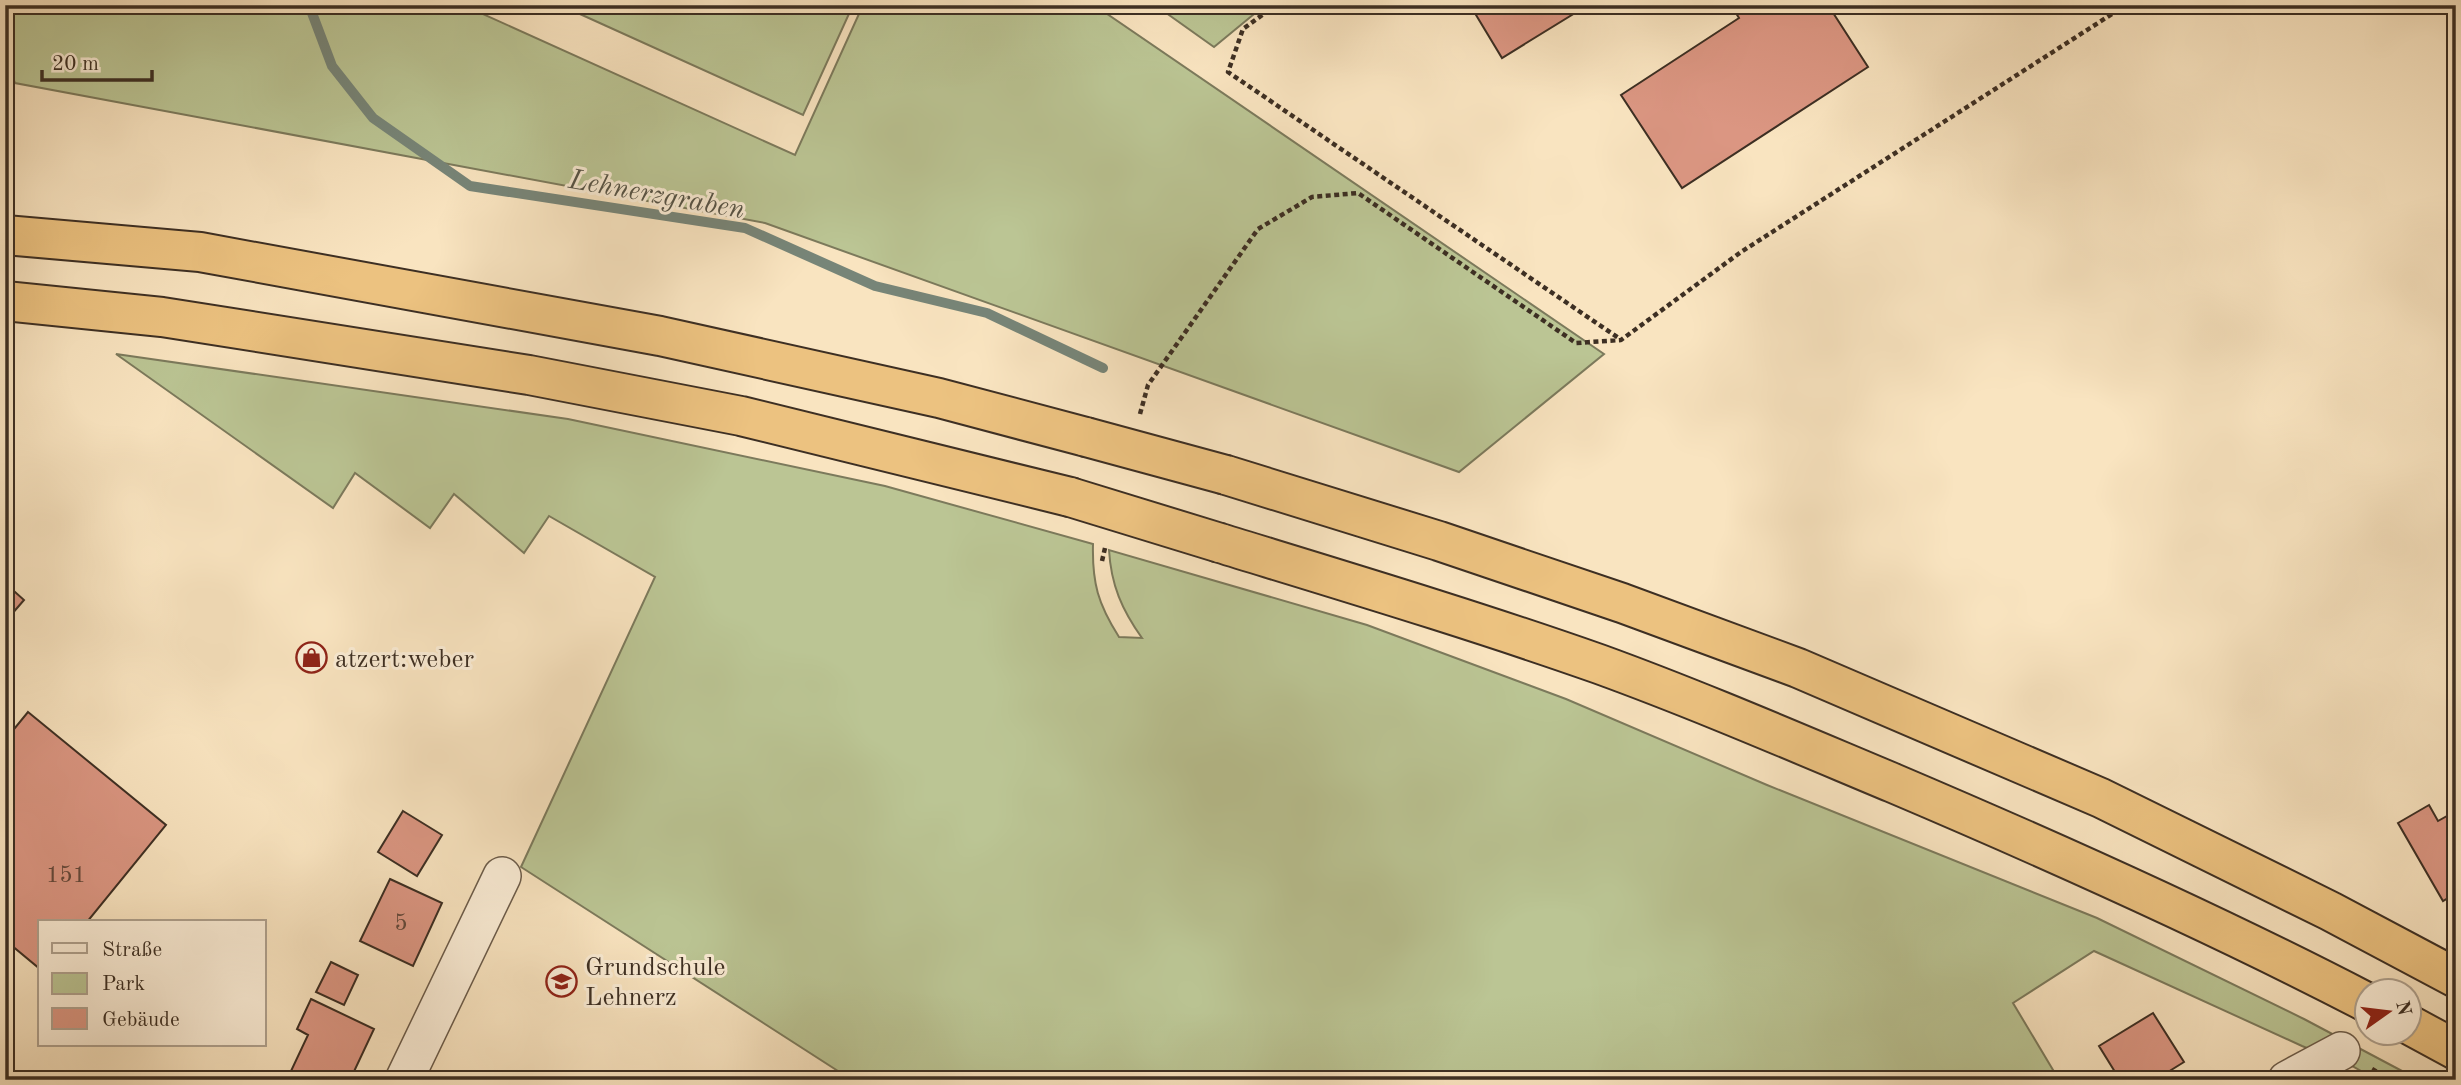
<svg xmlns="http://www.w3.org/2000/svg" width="2461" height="1085" viewBox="0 0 2461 1085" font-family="'Old Standard TT',serif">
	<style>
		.green { fill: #bbc594; stroke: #7c7a5c; stroke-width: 2 }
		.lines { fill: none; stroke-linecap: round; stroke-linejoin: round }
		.stream { stroke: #778578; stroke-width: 10 }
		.building { fill: #db9682; stroke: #3d2f23; stroke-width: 2 }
		.minor-casing { stroke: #6c5c4a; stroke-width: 40 }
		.trunk-casing { stroke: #3d2f23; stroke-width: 42 }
		.path { stroke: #3d2f23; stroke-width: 4.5; stroke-dasharray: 5 3.5; stroke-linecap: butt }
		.minor { stroke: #fbedd6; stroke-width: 37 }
		.trunk { stroke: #ecc280; stroke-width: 38 }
		.trunk-bridge-casing { stroke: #3d2f23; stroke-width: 42; stroke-linecap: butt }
		.trunk-bridge { stroke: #ecc280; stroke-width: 38 }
		.labels { text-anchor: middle; stroke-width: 6; stroke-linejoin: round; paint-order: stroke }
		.number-label { font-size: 23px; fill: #64493b }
		.poi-label { font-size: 26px; fill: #3d2f23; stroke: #fbedd6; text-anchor: start }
		.water-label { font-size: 28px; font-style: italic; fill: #555346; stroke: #fbedd6 }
	</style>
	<rect width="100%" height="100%" fill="#f9e4c0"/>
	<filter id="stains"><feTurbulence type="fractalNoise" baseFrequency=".00286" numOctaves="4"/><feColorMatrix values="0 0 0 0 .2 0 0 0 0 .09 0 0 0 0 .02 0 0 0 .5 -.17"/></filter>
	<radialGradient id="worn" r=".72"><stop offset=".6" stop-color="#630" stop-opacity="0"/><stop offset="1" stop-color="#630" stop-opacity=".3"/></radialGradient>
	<!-- green -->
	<path class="green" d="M5,5H463L795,155L863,5H1094L1604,354L1459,472L765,223L15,83L5,56Z
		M560,5H853L803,115Z
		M1155,5H1265L1214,47Z
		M116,354L568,419L885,486L1093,544C1092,583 1098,604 1119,637L1142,638C1122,610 1111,585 1109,550L1367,625L1566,699L1767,785L2097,918L2304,1019L2419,1080H2377L2352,1066L2302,1046L2094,951L2013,1003L2059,1080H852L521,867L655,577L549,516L524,553L454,494L430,528L355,473L333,508Z"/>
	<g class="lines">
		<!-- stream -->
		<path class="stream" d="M309,5L332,66L373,118L470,186L745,228L875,286L987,313L1103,368"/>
	</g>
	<!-- building -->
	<path class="building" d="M1470,5H1588L1502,58Z
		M1731,5H1828L1868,67L1682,188L1621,95L1739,18Z
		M5,583L24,600L5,622Z
		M28,712L166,825L87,922H40V969L5,940V740Z
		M2429,805L2438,821L2456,811V893L2443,901L2398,823Z
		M403,811L442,835L417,876L378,852Z
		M390,879L442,903L413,966L360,941Z
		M331,962L358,975L344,1005L316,992Z
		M311,999L374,1029L350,1080H309L291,1071L308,1035L297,1029Z
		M2153,1013L2184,1062L2155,1080H2120L2099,1046Z"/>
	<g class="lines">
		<defs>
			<path id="minor" d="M404,1080L502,876
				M2287,1080L2341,1051"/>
			<path id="trunk" d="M5,235L200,252L660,336L939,398L1086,437
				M5,301L162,317L529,375L741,416L1070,497
				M1226,475L1439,541L1622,603L1798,668L2101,798L2330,911L2456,978
				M1220,543C1347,582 1474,620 1599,664C1698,700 1795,742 1893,783C2053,851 2212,922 2366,1002
				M2408,1024L2456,1050"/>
		</defs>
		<!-- minor casing -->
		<use href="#minor" class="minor-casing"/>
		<!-- trunk casing -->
		<use href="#trunk" class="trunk-casing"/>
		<!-- path -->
		<path class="path" d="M1276,5L1243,29L1228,72L1620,339
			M1140,414L1148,385L1258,229L1312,197L1358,193L1576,343L1621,340L1741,252L2126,5
			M1102,561L1105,548
			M2372,1069L2391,1080"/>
		<!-- minor -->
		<use href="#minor" class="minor"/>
		<!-- trunk -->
		<use href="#trunk" class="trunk"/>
		<defs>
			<path id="trunk-bridge" d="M1086,437L1226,475
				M1070,497L1220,543"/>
		</defs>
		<!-- trunk-bridge casing -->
		<use href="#trunk-bridge" class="trunk-bridge-casing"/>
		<!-- trunk-bridge -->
		<use href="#trunk-bridge" class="trunk-bridge"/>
	</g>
	<!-- icons -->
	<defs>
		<symbol id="shop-ring" viewBox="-11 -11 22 22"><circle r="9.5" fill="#fbedd6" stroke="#8f2418" stroke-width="1.5"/><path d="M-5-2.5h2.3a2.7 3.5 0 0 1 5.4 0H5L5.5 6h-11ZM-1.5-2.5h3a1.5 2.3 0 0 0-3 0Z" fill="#8f2418"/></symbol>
		<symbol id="school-ring" viewBox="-11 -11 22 22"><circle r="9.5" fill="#fbedd6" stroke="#8f2418" stroke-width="1.5"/><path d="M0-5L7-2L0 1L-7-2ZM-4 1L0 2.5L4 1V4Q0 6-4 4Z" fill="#8f2418"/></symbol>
	</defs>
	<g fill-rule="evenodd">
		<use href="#shop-ring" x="294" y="640" width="35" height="35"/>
		<use href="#school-ring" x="544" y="964" width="35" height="35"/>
	</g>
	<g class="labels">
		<!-- number labels -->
		<g class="number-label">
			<text x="66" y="882">151</text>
			<text x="401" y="930">5</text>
		</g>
		<!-- poi labels -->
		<g class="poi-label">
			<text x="335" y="667">atzert:weber</text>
			<text x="585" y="975">Grundschule<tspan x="585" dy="30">Lehnerz</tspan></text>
		</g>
		<!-- water labels -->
		<g class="water-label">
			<text transform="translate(657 193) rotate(10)" y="10">Lehnerzgraben</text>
		</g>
	</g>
	<!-- margin -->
	<rect width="2461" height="1085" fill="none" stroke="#f9e4c0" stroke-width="28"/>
	<rect x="7" y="7" width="2447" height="1071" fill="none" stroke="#3d2f23" stroke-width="3.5"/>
	<rect x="14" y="14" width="2433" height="1057" fill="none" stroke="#3d2f23" stroke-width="2"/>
	<!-- legend -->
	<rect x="38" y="920" width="228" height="126" fill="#fbedd6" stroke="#afa18e" stroke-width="2"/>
	<rect x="52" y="943" width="35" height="10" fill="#fbedd6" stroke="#afa18e" stroke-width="2"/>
	<text x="102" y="956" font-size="21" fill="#3d2f23">Straße</text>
	<rect x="52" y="973" width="35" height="21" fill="#bbc594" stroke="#afa18e" stroke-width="2"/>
	<text x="102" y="990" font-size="21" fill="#3d2f23">Park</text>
	<rect x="52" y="1008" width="35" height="21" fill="#db9682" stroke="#afa18e" stroke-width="2"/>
	<text x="102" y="1026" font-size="21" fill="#3d2f23">Gebäude</text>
	<!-- north arrow -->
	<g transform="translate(2388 1012) rotate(76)"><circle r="33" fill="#fbedd6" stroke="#afa18e" stroke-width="2"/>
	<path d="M0-5L12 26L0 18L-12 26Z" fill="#8f2418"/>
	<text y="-10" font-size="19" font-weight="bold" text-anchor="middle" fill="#3d2f23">N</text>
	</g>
	<!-- scale -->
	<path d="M42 70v10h110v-10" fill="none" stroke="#3d2f23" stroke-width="3.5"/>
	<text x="52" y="70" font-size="21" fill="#3d2f23" stroke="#fbedd6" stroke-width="5" paint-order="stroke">20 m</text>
	<rect width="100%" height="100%" filter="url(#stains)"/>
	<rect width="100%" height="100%" fill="url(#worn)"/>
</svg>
